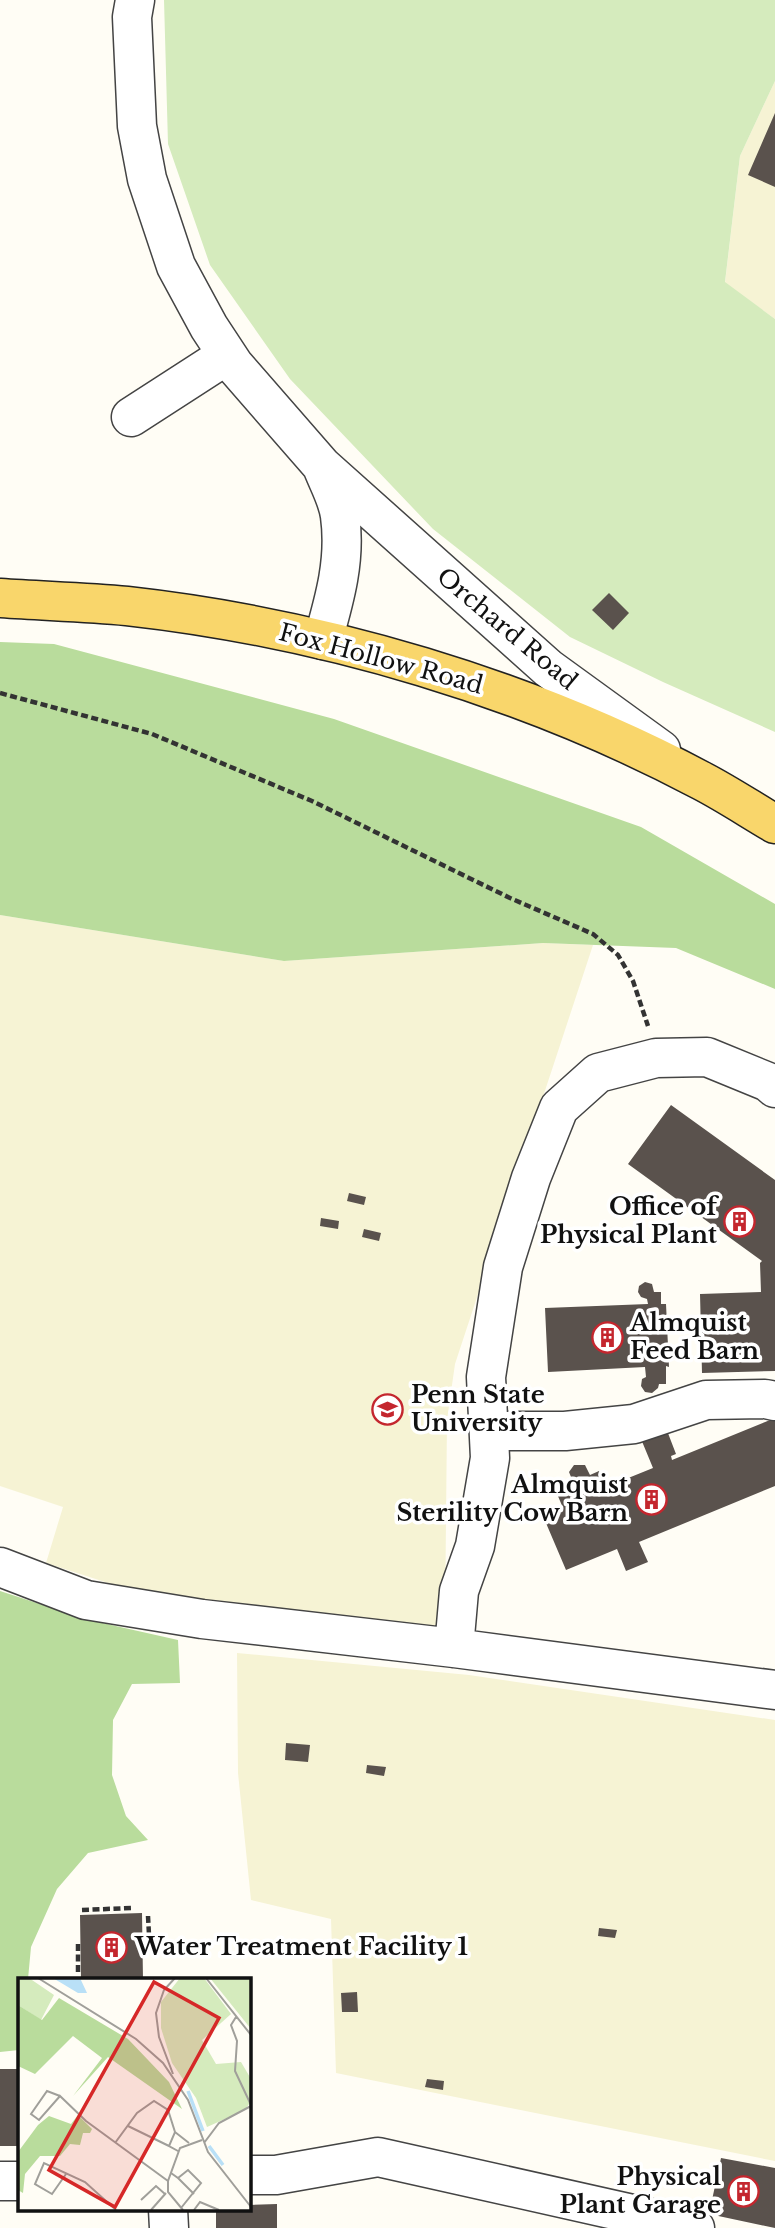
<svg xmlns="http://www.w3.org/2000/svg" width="775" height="2228" viewBox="0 0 775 2228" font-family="'Libre Baskerville',serif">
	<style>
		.farmland { fill: #f6f3d4 }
		.green { fill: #d5ebbd }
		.forest { fill: #b9dc9c }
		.building { fill: #5a524d }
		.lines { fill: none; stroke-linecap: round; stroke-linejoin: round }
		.minor-casing { stroke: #444; stroke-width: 41 }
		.major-casing { stroke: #222; stroke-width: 41 }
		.path { stroke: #333; stroke-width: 4.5; stroke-dasharray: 7 3.5; stroke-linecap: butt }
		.minor { stroke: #fff; stroke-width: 38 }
		.major { stroke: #f9d66b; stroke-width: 38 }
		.labels { text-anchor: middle; stroke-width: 7; stroke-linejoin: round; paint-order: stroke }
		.street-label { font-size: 24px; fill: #111; stroke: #fff }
		.poi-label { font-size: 24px; font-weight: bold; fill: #111; stroke: #fff; text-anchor: end }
		.inset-river { fill: none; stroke: #b9e0f7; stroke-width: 3.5 }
		.inset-road { fill: none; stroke: #a09f9a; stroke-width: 2 }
		.view { fill: #d62828; fill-opacity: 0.15; stroke: #d62828; stroke-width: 3.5 }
		.inset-edge { fill: none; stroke: #111; stroke-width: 3.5 }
	</style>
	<rect width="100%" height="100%" fill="#fffdf5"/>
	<!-- farmland -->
	<path class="farmland" d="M775,81V319L725,283L740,156Z
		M0,915L284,961L543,943L593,945L455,1364L447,1420L445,1621L434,1626L161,1600L46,1563L63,1507L0,1486Z
		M237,1653L469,1675L775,1720V2161L336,2073L331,1919L251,1900L238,1773Z"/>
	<!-- green -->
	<path class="green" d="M164,0H775V81L740,156L725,282L775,319V732L663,682L570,637L433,529L290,379L210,265L168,144Z"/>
	<!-- forest -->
	<path class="forest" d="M0,642L54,644L334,719L641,827L775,904V989L676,948L543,943L284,961L0,915Z
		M0,1591L89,1620L178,1640L180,1683L132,1684L113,1720L112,1775L126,1816L148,1840L88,1853L57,1889L31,1947L28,1979L19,1980V2050L0,2052Z"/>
	<!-- building -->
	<path class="building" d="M775,113V187L748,175Z
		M609,593L629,613L613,630L592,610Z
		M671,1105L775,1180V1371L702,1373L700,1294L761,1292L760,1263L762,1261L628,1164Z
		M349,1193L366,1197L364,1205L347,1201Z
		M321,1218L339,1221L338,1229L320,1226Z
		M364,1229L381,1233L379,1241L362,1237Z
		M645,1282L652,1284L654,1292H661V1304H666L669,1367L666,1366V1384H659L658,1388L652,1393L645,1392L641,1386L642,1379L646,1377L645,1367L548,1372L545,1308L648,1304L647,1299L641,1297L638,1292L639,1286Z
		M775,1418V1486L639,1542L648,1562L626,1571L617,1549L566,1570L543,1516L563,1508L555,1489L573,1482L569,1472L574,1465H585L590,1475L599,1471L606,1487L653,1468L641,1439L666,1428L676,1454L671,1456L672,1460Z
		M286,1743L310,1745L308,1762L285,1760Z
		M367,1765L386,1767L384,1776L366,1773Z
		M142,1913L143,1980H81L80,1915Z
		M599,1928L617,1930L615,1938L598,1936Z
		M357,1992L358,2012H342L341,1993Z
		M0,2069H19V2146H0Z
		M427,2079L444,2081L443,2090L425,2087Z
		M721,2158L775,2168V2228L709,2214Z
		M277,2204V2228H216V2209H248V2205Z"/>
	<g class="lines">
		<defs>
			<path id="minor" d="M135,0L132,17L137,126L147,179L176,266L209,327L234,365L322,466L548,668L661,750
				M131,417L227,355
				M323,469C329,484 338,500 340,516C346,559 335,598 323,640
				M490,1431H565L634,1424L706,1400L765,1399L775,1401
				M0,1567L86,1600L202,1619L454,1648L775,1690
				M454,1648L459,1591L475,1546L490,1458L486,1377L503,1267L531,1178L559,1108L598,1073L656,1058L707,1057L768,1082L775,1088
				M248,2175H276L378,2157L695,2228
				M0,2181H19
				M168,2209L169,2228"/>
			<path id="major" d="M0,598C42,601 85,602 127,606C324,628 527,688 702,781C727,794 751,810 775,824"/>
		</defs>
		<!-- minor casing -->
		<use href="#minor" class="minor-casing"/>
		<!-- major casing -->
		<use href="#major" class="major-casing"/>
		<!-- path -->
		<path class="path" d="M0,693L152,734L312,801L510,898L593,934L618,955L633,981L648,1026
			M82,1910L131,1908
			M148,1916L149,1935
			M78,1944V1975
			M248,2125L249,2142"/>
		<!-- minor -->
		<use href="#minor" class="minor"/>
		<!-- major -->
		<use href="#major" class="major"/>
	</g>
	<!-- icons -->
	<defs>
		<symbol id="building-ring" viewBox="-11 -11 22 22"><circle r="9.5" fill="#fff" stroke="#c4262e" stroke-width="1.5"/><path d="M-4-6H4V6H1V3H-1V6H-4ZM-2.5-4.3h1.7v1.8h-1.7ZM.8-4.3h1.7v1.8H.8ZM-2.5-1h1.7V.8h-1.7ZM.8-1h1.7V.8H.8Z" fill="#c4262e"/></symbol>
		<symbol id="university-ring" viewBox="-11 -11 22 22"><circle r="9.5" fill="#fff" stroke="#c4262e" stroke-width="1.5"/><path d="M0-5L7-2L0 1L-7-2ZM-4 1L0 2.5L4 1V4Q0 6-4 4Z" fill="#c4262e"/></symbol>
	</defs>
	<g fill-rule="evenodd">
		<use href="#building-ring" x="722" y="1204" width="35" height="35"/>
		<use href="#building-ring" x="590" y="1320" width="35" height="35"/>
		<use href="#university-ring" x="370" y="1392" width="35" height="35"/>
		<use href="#building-ring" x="634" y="1482" width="35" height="35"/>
		<use href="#building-ring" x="94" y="1930" width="35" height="35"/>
		<use href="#building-ring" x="726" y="2174" width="35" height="35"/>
	</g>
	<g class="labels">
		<!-- street labels -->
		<g class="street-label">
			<text transform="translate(507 629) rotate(40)" y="8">Orchard Road</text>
			<text transform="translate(381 659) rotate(15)" y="8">Fox Hollow Road</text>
		</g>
		<!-- poi labels -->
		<g class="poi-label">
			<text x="717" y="1215">Office of<tspan x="717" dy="28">Physical Plant</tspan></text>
			<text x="630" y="1331" text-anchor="start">Almquist<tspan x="630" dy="28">Feed Barn</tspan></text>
			<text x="411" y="1403" text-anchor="start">Penn State<tspan x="411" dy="28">University</tspan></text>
			<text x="628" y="1493">Almquist<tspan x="628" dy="28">Sterility Cow Barn</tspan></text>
			<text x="135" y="1955" text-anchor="start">Water Treatment Facility 1</text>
			<text x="721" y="2185">Physical<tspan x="721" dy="28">Plant Garage</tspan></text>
		</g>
	</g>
	<!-- overview -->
	<g transform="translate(18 1978)">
		<rect width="233" height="233" fill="#fffdf5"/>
		<path d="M0,0H11L36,17L23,42L0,27ZM162,0H186L213,36L184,62L198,86L223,84L233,101V123L227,132L189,149L178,120L154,85L143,50V24ZM192,0H233V51Z" fill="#d5ebbd"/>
		<path d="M41,20L110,61L151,104L164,131L90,79L55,118L84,80L55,58L17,96L0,88V27L24,42ZM60,137L74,151L72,155H65L62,167L52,166L42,178H22L7,196L5,215L0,212V174L20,147L31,138L53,146Z" fill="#b9dc9c"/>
		<path d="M35,0H62L69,15H60Z" fill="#b9e0f7"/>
		<path class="inset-river" d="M170,113L185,153M191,168L205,187"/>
		<path class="inset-road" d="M20,0L118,61L145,85L170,122L190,174L233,229M188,0L233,57M218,39L213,47L219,63L217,93L233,127M155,96L141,59L138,35L146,12L157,0M42,118L29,113L13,136L21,142L42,118L68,143L150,203M110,148L151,168M97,165L119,135L136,123L150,132L157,154M186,165L201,145L233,128M160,173L151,168L157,154L171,165M153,195L160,200L170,192L183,205L163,230M48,196L34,216L17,206L26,185L67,204L98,232M160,200L176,216M123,222L138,208L147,216M133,232L148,215M165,232L150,214V203L162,170L184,162M176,232L182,224L201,232"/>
		<path class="view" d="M136,4L201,40L97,229L31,192Z"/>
		<rect width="233" height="233" class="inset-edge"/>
	</g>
</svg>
